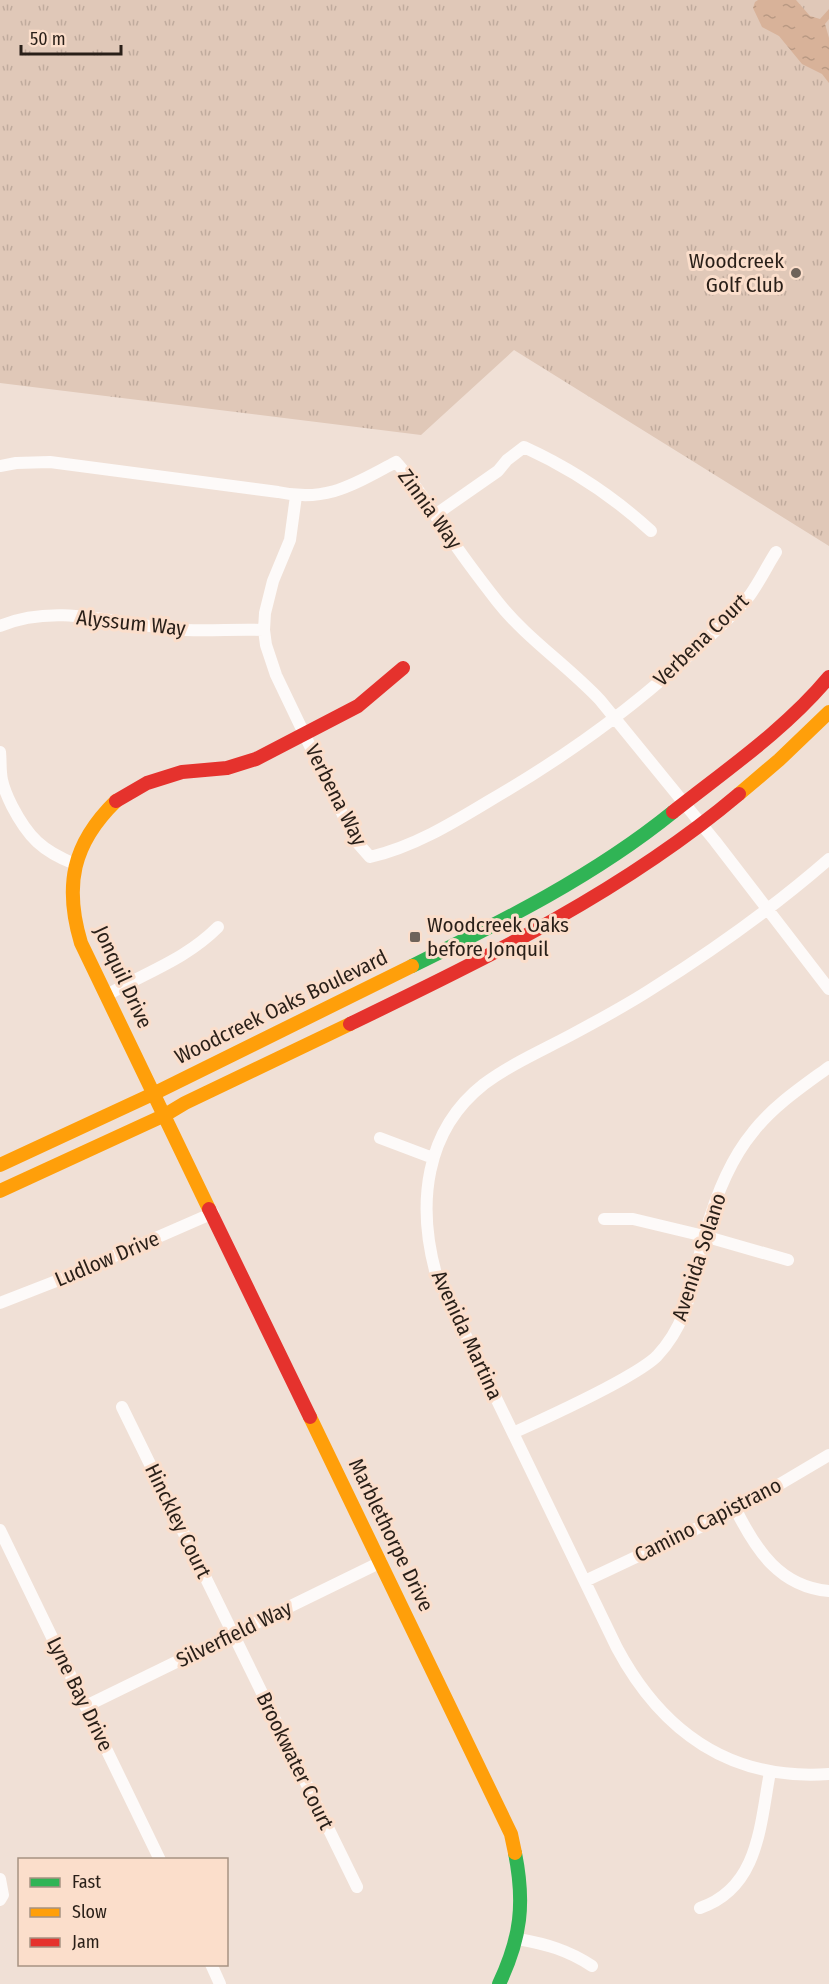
<svg xmlns="http://www.w3.org/2000/svg" width="829" height="1984" viewBox="0 0 829 1984" font-family="'Fira Sans Condensed',sans-serif">
	<style>
		.grass { fill: url(#grass-tufts) }
		.water { fill: url(#water-ripples) }
		.lines { fill: none; stroke-linecap: round; stroke-linejoin: round }
		.street { stroke: #fdfaf9; stroke-width: 12 }
		.fast { stroke: #30b455; stroke-width: 14 }
		.slow { stroke: #ff9f0a; stroke-width: 14 }
		.jam { stroke: #e5322d; stroke-width: 14 }
		.poi-dot { fill: #6f635a; stroke: #fbdecb; stroke-width: 2 }
		.labels { text-anchor: middle; stroke-width: 6; stroke-linejoin: round; paint-order: stroke }
		.poi-label { font-size: 21px; fill: #291f18; stroke: #fbdecb; text-anchor: end }
		.street-label { font-size: 21px; fill: #291f18; stroke: #fbdecb }
	</style>
	<defs>
		<pattern id="grass-tufts" width="24" height="20" patternUnits="userSpaceOnUse" patternTransform="scale(1.5)"><rect width="24" height="20" fill="#e0c8b8"/><path d="M3 7l-1-3M5 7V3M7 7l1-3M15 17l-1-3M17 17v-4M19 17l1-3" fill="none" stroke="#c0ab9d"/></pattern>
		<pattern id="water-ripples" width="26" height="14" patternUnits="userSpaceOnUse" patternTransform="scale(1.5)"><rect width="26" height="14" fill="#d8b299"/><path d="M2 4q2-2 4 0t4 0M15 11q2-2 4 0t4 0" fill="none" stroke="#b99983"/></pattern>
	</defs>
	<rect width="100%" height="100%" fill="#f0e0d6"/>
	<!-- grass -->
	<path class="grass" d="M0,0H829V546L514,350L421,435L0,383Z"/>
	<!-- water -->
	<path class="water" d="M758,0H796L810,16L820,19L829,9V19L825,24L829,38V83L822,74L802,64L779,36L762,27L753,8L755,2Z"/>
	<g class="lines">
		<!-- street -->
		<path class="street" d="M0,466L16,463L50,462L278,492C327,503 354,484 396,462C415,483 429,506 445,530C461,554 479,578 497,601C526,638 567,665 600,700L715,841L829,989
			M296,496L290,540L273,581L265,613L264,630L266,645L276,675L355,840L370,857C413,847 451,824 489,801C565,757 635,707 698,647C716,630 735,614 750,595C760,581 767,566 776,552
			M435,515L498,471L507,460L524,447C570,468 614,497 651,531
			M0,626C59,601 125,627 186,630C212,631 238,629 264,630
			M0,752C1,761 0,771 2,780C4,789 8,798 12,806C28,837 42,851 75,864
			M829,859C774,907 715,949 653,988C627,1005 599,1020 571,1035C541,1051 511,1064 484,1084C424,1131 417,1205 436,1274L617,1648C662,1732 731,1781 829,1774
			M107,995C146,972 185,960 218,927
			M380,1138L433,1158
			M604,1219H633L704,1236L788,1260
			M0,1303L64,1278L213,1213
			M122,1407L357,1887
			M513,1433C550,1416 588,1399 623,1379C635,1372 648,1365 657,1356C691,1320 692,1279 705,1234C715,1198 729,1161 753,1132C773,1106 803,1086 829,1067
			M736,1510C756,1550 780,1587 829,1591
			M0,1530L160,1860
			M585,1581L736,1510L829,1455
			M86,1706L381,1562
			M0,1879L3,1895L0,1900
			M700,1908C759,1888 760,1825 770,1772
			M518,1939C546,1944 568,1950 592,1966
			M211,1964L220,1984"/>
		<!-- fast -->
		<path class="fast" d="M412,966C503,921 594,876 673,812
			M499,1984C521,1938 525,1903 515,1853"/>
		<!-- slow -->
		<path class="slow" d="M739,794L779,760L829,712
			M116,801C72,844 64,886 81,943L209,1209
			M0,1165L155,1093L412,966
			M0,1191L165,1115L185,1103L350,1024
			M310,1417L511,1834L515,1853"/>
		<!-- jam -->
		<path class="jam" d="M116,801L147,783L182,772L227,768L256,759L358,706L403,668
			M673,812C726,770 786,729 829,677
			M350,1024C486,958 623,892 739,794
			M209,1209L310,1417"/>
	</g>
	<!-- markers -->
	<g class="poi-dot">
		<circle cx="796" cy="273" r="6"/>
		<rect x="409" y="931" width="12" height="12" rx="3"/>
	</g>
	<g class="labels">
		<!-- poi labels -->
		<g class="poi-label">
			<text x="784" y="268">Woodcreek<tspan x="784" dy="24">Golf Club</tspan></text>
			<text x="427" y="932" text-anchor="start">Woodcreek Oaks<tspan x="427" dy="24">before Jonquil</tspan></text>
		</g>
		<!-- street labels -->
		<g class="street-label">
			<text transform="translate(430 509) rotate(54)" y="7">Zinnia Way</text>
			<text transform="translate(131 623) rotate(6)" y="7">Alyssum Way</text>
			<text transform="translate(701 640) rotate(-44)" y="7">Verbena Court</text>
			<text transform="translate(336 795) rotate(63)" y="7">Verbena Way</text>
			<text transform="translate(123 977) rotate(65)" y="7">Jonquil Drive</text>
			<text transform="translate(281 1007) rotate(-26)" y="7">Woodcreek Oaks Boulevard</text>
			<text transform="translate(699 1257) rotate(-72)" y="7">Avenida Solano</text>
			<text transform="translate(107 1259) rotate(-23)" y="7">Ludlow Drive</text>
			<text transform="translate(467 1335) rotate(65)" y="7">Avenida Martina</text>
			<text transform="translate(708 1520) rotate(-27)" y="7">Camino Capistrano</text>
			<text transform="translate(178 1521) rotate(64)" y="7">Hinckley Court</text>
			<text transform="translate(391 1535) rotate(64)" y="7">Marblethorpe Drive</text>
			<text transform="translate(234 1634) rotate(-26)" y="7">Silverfield Way</text>
			<text transform="translate(80 1694) rotate(64)" y="7">Lyne Bay Drive</text>
			<text transform="translate(295 1761) rotate(64)" y="7">Brookwater Court</text>
		</g>
	</g>
	<!-- legend -->
	<rect x="18" y="1858" width="210" height="108" fill="#fbdecb" stroke="#a79283" stroke-width="1.5"/>
	<rect x="30" y="1878" width="30" height="9" fill="#30b455" stroke="#a79283" stroke-width="1.5"/>
	<text x="72" y="1888" font-size="18" fill="#291f18">Fast</text>
	<rect x="30" y="1908" width="30" height="9" fill="#ff9f0a" stroke="#a79283" stroke-width="1.5"/>
	<text x="72" y="1918" font-size="18" fill="#291f18">Slow</text>
	<rect x="30" y="1938" width="30" height="9" fill="#e5322d" stroke="#a79283" stroke-width="1.5"/>
	<text x="72" y="1948" font-size="18" fill="#291f18">Jam</text>
	<!-- scale -->
	<path d="M21 45v9h100v-9" fill="none" stroke="#291f18" stroke-width="3"/>
	<text x="30" y="45" font-size="18" fill="#291f18" stroke="#fbdecb" stroke-width="4.5" paint-order="stroke">50 m</text>
</svg>
